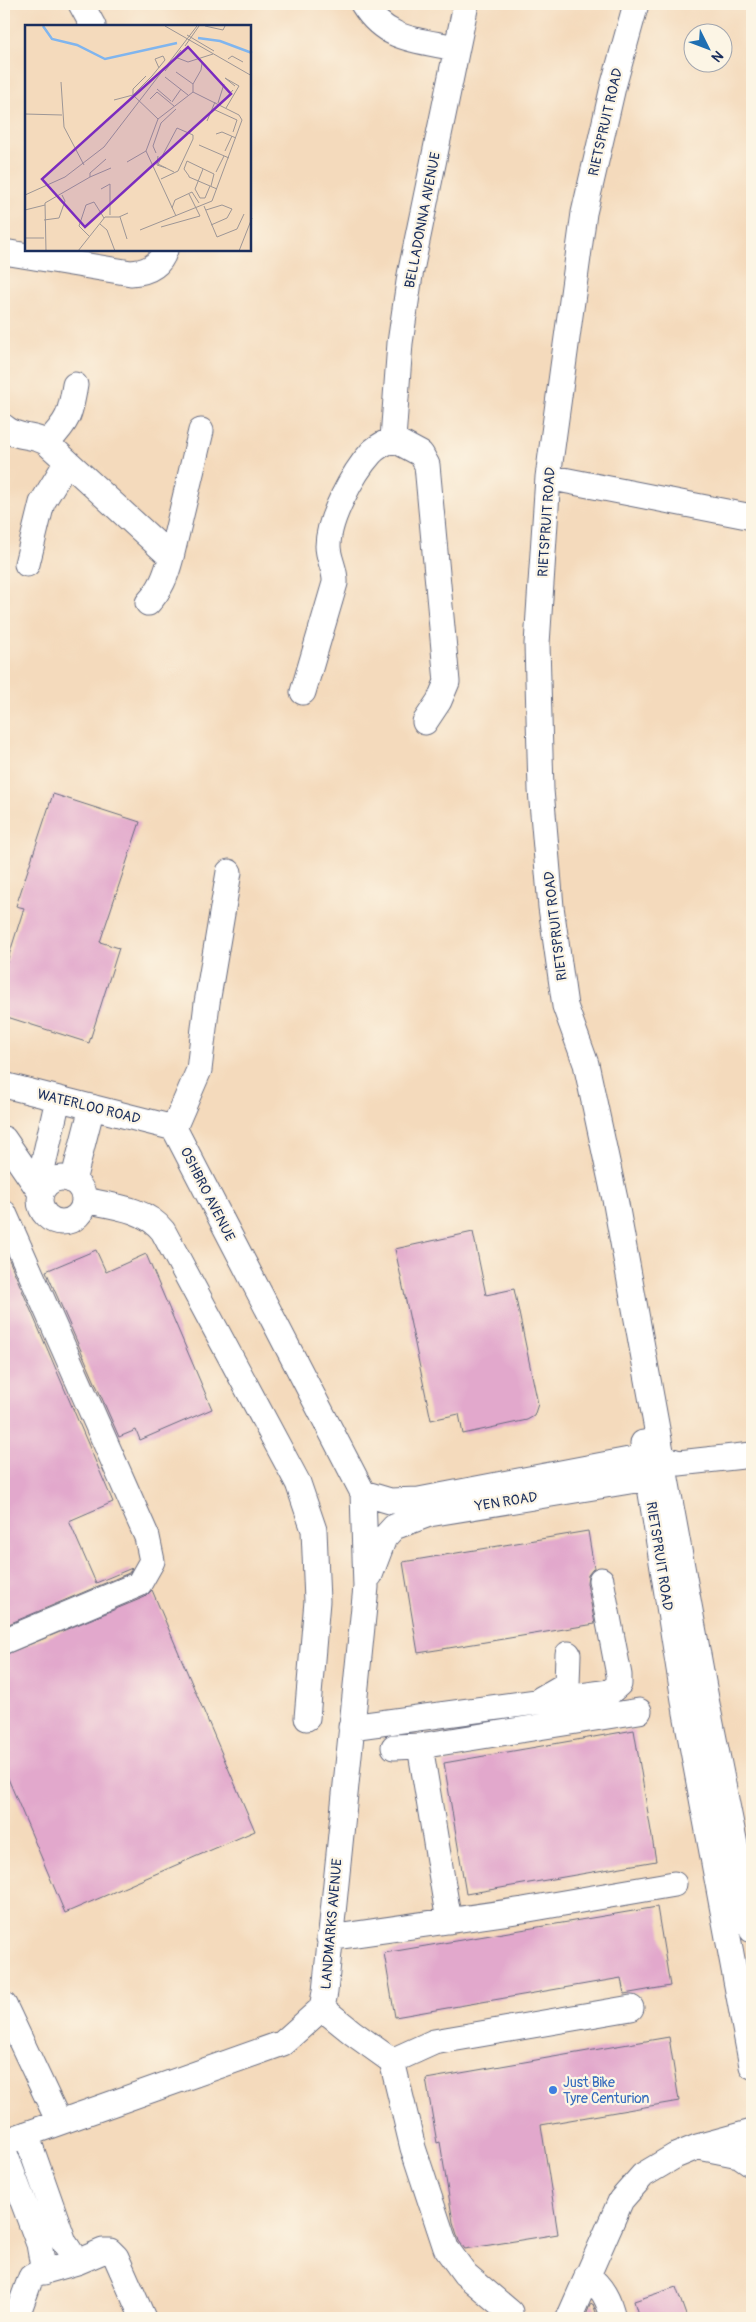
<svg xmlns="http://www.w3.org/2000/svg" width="756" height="2322" viewBox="0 0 756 2322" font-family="Pangolin,sans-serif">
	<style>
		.building { fill: #e2a8cc }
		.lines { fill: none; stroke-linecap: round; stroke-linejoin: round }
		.minor-casing { stroke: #676b7f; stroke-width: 27 }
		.minor { stroke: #fff; stroke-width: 25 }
		.shop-dot { fill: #3f7fe0; stroke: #fcf5e5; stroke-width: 2 }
		.labels { text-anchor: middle; stroke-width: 4.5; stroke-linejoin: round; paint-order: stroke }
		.street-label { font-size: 14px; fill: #1b2f5e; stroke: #fcf5e5 }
		.shop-label { font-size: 14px; fill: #366cbe; stroke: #fcf5e5; text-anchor: start }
		.inset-river { fill: none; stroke: #80b5ee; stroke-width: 2.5 }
		.inset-road { fill: none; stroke: #9d9696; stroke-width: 1 }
		.view { fill: #7b2cbf; fill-opacity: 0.15; stroke: #7b2cbf; stroke-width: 2.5 }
		.inset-edge { fill: none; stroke: #1b2f5e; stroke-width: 2.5 }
	</style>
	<rect width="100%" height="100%" fill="#fcf5e5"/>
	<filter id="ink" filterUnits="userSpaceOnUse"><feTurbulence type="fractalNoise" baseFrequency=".02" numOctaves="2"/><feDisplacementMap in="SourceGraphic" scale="10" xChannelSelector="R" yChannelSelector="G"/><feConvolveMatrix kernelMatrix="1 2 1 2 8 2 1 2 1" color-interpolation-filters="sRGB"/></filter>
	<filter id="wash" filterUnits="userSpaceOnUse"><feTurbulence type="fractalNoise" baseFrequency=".0096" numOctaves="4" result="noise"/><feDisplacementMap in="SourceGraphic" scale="20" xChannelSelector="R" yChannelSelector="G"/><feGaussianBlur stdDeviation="1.12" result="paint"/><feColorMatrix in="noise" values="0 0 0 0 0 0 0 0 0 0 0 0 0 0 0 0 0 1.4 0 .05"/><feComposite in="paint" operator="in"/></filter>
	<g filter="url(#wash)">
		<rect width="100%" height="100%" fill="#f4dabc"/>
		<g id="blocks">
			<!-- building -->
			<path class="building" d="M53,794L140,822L100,942L119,948L89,1043L4,1016V971L24,908L16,906Z
				M473,1232L486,1295L514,1289L538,1404L534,1416L527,1420L463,1434L459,1414L431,1420L395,1249Z
				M4,1248L113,1502L69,1521L96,1583L132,1568L129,1573L4,1626Z
				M96,1250L106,1272L146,1254L212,1409L140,1440L136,1430L119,1437L46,1271Z
				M588,1531L594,1568L588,1575L587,1583L595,1624L418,1653L403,1562Z
				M152,1590L255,1831L65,1913L4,1769V1655L145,1597Z
				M634,1730L656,1861L466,1894L444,1763Z
				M657,1907L670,1986L624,1994L621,1978L395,2017L384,1953Z
				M669,2037L679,2101L541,2125L558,2234L465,2249L459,2241L453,2222L440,2142L437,2143L426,2079Z
				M676,2287L687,2318H639L634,2301Z
				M593,2304L598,2318H585L590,2305Z"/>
		</g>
	</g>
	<g filter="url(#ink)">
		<use href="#blocks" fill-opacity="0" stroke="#676b7f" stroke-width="1"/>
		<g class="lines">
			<defs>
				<path id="minor" d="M81,4L93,26
					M363,4C386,41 417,40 456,48
					M636,4L613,87L584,213L548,477L537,644L541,790L551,907L565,1006L586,1064L616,1204L707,1704L752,1930
					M4,252L131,273C147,272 160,266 165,250
					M4,427C17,439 33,434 47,443L171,557L201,431
					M393,439L400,343L410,275L466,4
					M47,443C69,420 70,415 75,385
					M548,477L752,517
					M27,564L42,503L67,462
					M148,603C161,589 166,576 171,557
					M303,692L335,583C336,570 328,559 328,546C328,519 353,473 371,453C377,446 385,443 393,439L421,454L427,465L447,682L439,701L425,722
					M4,1085L174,1128
					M174,1128L199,1070L207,1003L229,872
					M4,1139L41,1193
					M40 1200a22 22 0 1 1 44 0a22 22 0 1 1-44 0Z
					M73,1181L92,1107
					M43,1188L41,1174L58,1099
					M84,1200C111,1206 145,1208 163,1231L298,1483L314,1530L317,1601L307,1718
					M4,1213L147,1537L152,1561L139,1584L4,1641
					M643,1443L686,1713L752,2066
					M363,1493L390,1501L419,1500L645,1457H661L679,1463L752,1455
					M370,1575L384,1538L394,1527L429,1514L648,1478H664
					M541,1699L567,1684L568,1654
					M351,1727L610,1692L619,1684V1675L601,1580
					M420,1746L639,1711
					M394,1747L420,1746L449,1921
					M329,1938L523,1910L674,1884
					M4,2005L59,2122
					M322,2008L353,2033L392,2061L434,2042L631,2008
					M392,2061L413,2148L446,2248L465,2274L510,2312
					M26,2134L64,2242L77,2262
					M4,2142L283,2043L322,2008L325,1992L366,1587L363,1493L174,1128
					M704,2148L739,2155L752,2164
					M4,2151L39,2244L44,2272
					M587,2275C602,2287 609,2300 613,2318
					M16,2318L31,2277L38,2273L77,2262L103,2251H110L116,2257L143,2318
					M569,2318L621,2200L643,2175L675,2156L697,2147L752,2132"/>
			</defs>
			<!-- minor casing -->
			<use href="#minor" class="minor-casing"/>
			<!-- minor -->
			<use href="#minor" class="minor"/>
		</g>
	</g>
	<!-- markers -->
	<circle class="shop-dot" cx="553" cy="2090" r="5"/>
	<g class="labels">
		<!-- street labels -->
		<g class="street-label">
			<text transform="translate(605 122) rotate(-77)" y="5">RIETSPRUIT ROAD</text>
			<text transform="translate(422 220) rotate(-79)" y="5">BELLADONNA AVENUE</text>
			<text transform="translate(546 522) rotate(-86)" y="5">RIETSPRUIT ROAD</text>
			<text transform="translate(555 926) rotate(-97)" y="5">RIETSPRUIT ROAD</text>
			<text transform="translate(89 1106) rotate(14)" y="5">WATERLOO ROAD</text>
			<text transform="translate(208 1194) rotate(63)" y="5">OSHBRO AVENUE</text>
			<text transform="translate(506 1501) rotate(-9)" y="5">YEN ROAD</text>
			<text transform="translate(660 1556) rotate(81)" y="5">RIETSPRUIT ROAD</text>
			<text transform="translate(331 1924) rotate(-85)" y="5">LANDMARKS AVENUE</text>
		</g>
		<!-- shop labels -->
		<g class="shop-label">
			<text x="563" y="2087">Just Bike<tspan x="563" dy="16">Tyre Centurion</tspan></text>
		</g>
	</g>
	<!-- overview -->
	<g transform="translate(25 25)">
		<rect width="226" height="226" fill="#f4dabc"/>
		<path class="inset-river" d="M18,1L27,14L52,20L80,34L152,18M173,13L195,16L227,28"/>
		<path class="inset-road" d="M140,1L227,51M180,1L198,5L200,1M162,10L189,26M160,21L174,1M150,32L163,37L188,29M203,34L207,31L218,37M140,46L156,25M151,47L168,59V67M121,51L108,64V70L127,51L140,35L138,31L130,34L134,43M140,52L163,70M36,57L39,102L59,140M168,59L176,45L177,38M132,64L146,76M125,74L132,67L149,81M89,75L108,70L133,94M147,77L156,64M193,78L199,59M195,80L208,65M201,83L214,61L200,53L210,61M188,84L212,95L208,107M0,89L37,90M182,96L190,77M191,109L197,107L211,113M174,120L204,133M121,126L151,191M200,126L207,111M131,128L128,121L136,98L151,84M133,131L132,140L141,143M81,134L65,148V152L86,143M102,137L121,126L133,94L168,67L214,90L217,95L187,176L115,205M178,144L170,164L175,173H180L185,161M191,147L199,131M136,154L153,146L168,114V110L152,103L133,139L149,147M186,161L189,149L162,136L159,144L164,151V152L192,164M76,164L85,159V190M164,169L175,191M0,170L40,152L79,122L172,1M179,181L192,212L212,204L219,189M147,183L150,175L167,167L174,178M0,185L20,180M181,185L197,180L207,184L202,193L186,200M95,192L102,214M19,195L34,193L40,176L37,170M75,199L82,205L90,226M136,202L175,191M64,211L54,201L61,180L69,177L79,193M0,213H19M21,226L20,178L65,152M53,226L80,192H94L103,188M214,226L227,193"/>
		<path class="view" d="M163,22L206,69L60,202L17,154Z"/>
		<rect width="226" height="226" class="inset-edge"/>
	</g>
	<!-- margin -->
	<rect width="756" height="2322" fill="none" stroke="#fcf5e5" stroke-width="20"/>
	<!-- north arrow -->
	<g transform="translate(708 48) rotate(132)"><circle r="24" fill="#fcf5e5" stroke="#a2a6af"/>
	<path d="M0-4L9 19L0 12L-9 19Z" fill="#1f6fb2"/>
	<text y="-8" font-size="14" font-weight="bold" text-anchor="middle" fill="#1b2f5e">N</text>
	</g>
</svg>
